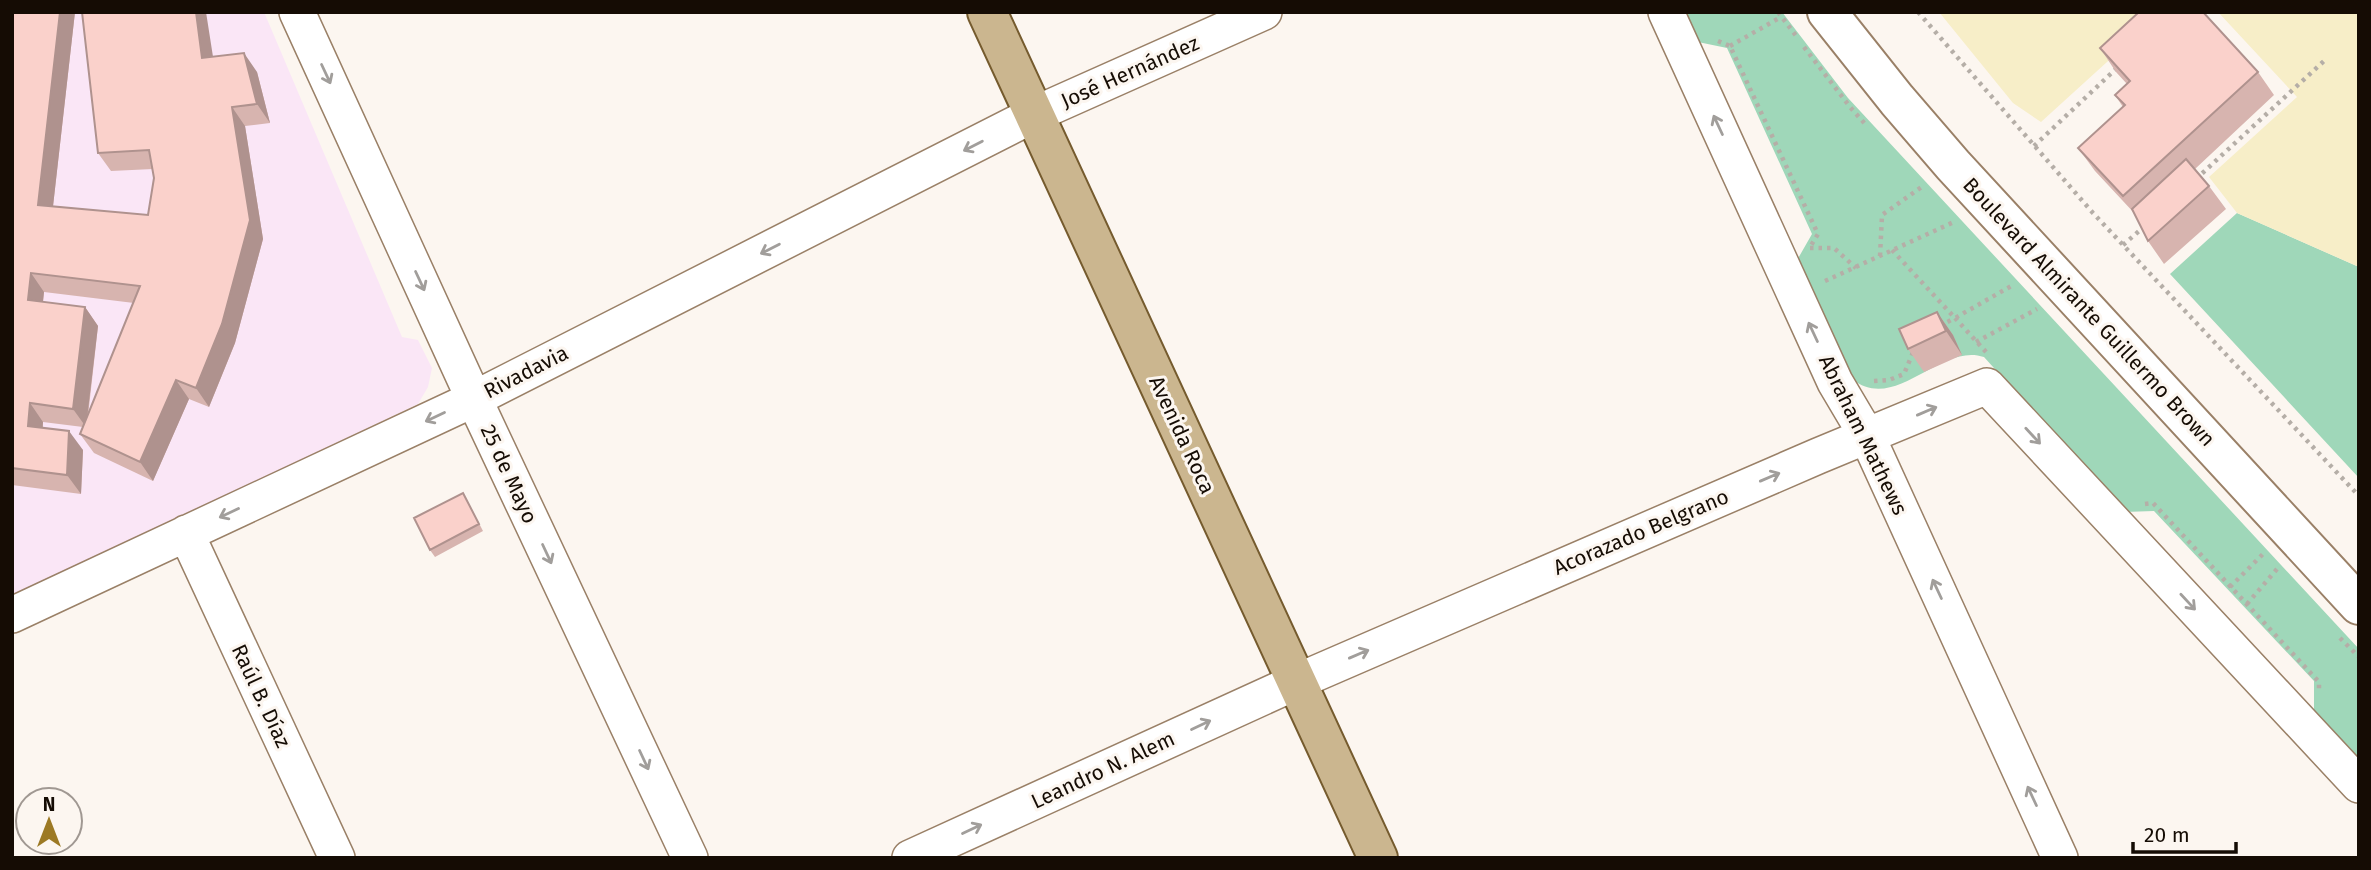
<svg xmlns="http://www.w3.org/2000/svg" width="2371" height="870" viewBox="0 0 2371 870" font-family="'Fira Sans',sans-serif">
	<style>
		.education { fill: #fae6f6 }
		.green { fill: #9fd7b9 }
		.sand { fill: #f7eec8 }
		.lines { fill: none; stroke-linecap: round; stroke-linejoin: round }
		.minor-casing { stroke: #9a8067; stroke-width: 38 }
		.secondary-casing { stroke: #9a8067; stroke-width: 42 }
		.primary-casing { stroke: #755b2e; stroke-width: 42 }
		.path { stroke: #b5aea7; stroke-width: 4.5; stroke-dasharray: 3.5 5; stroke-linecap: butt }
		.minor { stroke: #fff; stroke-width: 35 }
		.secondary { stroke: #fff; stroke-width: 38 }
		.primary { stroke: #cbb68f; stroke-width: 38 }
		.wall { fill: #d7b4af; fill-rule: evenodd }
		.shaded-wall { fill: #af928e }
		.building { fill: #fad1cb; stroke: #af928e; stroke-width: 2 }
		.oneway { stroke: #a19e9b }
		.labels { text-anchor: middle; stroke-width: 6; stroke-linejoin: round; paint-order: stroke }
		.street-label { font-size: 21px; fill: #150c04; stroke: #fcf6f0 }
	</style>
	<rect width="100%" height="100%" fill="#fcf6f0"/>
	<!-- education -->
	<path class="education" d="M12,12H264L402,337L418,340L432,368L428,387L418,404L12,597Z"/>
	<!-- green -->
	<path class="green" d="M1684,12H1782L1848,98L2359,649V763L2314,715V681L2154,511L2124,512L1984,357C1940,342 1896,414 1852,379L1796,262L1812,234L1727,48L1698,42Z
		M2237,213L2359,267V478L2170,274Z"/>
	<!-- sand -->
	<path class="sand" d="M1939,12H2162L2041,122L2013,103Z
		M2218,12H2359V267L2237,213L2209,177L2297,97Z"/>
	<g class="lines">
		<defs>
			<path id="minor" d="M297,12L474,399L690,858
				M1666,12L1835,382L1867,436L2060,858
				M186,533L337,858
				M12,615L474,399L1033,115L1264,12
				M910,858L1296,682L1818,456L1987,386L2359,785"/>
			<path id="secondary" d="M1827,12L1897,100L1953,165L2359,605"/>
			<path id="primary" d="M987,12L1378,858"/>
		</defs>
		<!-- minor casing -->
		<use href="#minor" class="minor-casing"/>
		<!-- secondary casing -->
		<use href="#secondary" class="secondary-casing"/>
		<!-- primary casing -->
		<use href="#primary" class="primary-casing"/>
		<!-- path -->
		<path class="path" d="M1778,12L1797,37
			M1918,12L2093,213L2359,496
			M1718,41L1730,46L1818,234L1810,247
			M1730,46L1781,17
			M1804,47L1850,107L1866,125
			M2034,146L2118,67
			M2196,179L2324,61
			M2123,245L2146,225
			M1810,248H1834L1856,268
			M1892,250L1955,318L2013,285
			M1880,256L1882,215L1923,186
			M1825,281L1956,221
			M1940,326L1955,318L1987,353
			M1976,342L2037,309
			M1874,381L1889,380L1904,374L1914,350
			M2145,504L2153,503L2319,682V691
			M2230,587L2263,554
			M2247,604L2277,569
			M2340,638L2359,657"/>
		<!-- minor -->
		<use href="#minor" class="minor"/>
		<!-- secondary -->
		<use href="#secondary" class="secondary"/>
		<!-- primary -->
		<use href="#primary" class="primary"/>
	</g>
	<!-- wall -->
	<path class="wall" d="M13,12H75L53,206L148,215L154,178L153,169L111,171L98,153L213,57L257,72L270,123L245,126L263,239L235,343L209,407L189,399L153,481L94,453L80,434L83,427L43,422V428L83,450L81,494L12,485ZM44,292L134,303L88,416L98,326L85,307L43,302Z
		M2100,48L2258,72L2274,95L2195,169L2209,186L2226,209L2164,264L2148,241L2136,215L2095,171L2078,148L2123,107L2115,95L2127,84L2116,72Z
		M1937,312L1953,335L1962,355L1924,372L1908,349Z
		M463,493L467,500L483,531L435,557L430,550Z"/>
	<!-- shaded-wall -->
	<path class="shaded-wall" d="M60,12H75L51,224L38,205Z
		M196,12H206L216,76L202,58Z
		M244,53L257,72L270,123L257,104Z
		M232,107L245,126L263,239L235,343L209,407L196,388Z
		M31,273L44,292L41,319L28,300Z
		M85,307L98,326L86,427L73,409Z
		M1937,312L1953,335L1962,355L1946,331Z
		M176,380L189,399L153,481L140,462Z
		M30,403L43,422L41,445L28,426Z
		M69,431L83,450L81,494L67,475Z"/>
	<!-- building -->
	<path class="building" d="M13,12H60L38,205L148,215L154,178L149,150L98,153L82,12H196L202,58L244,53L257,104L232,107L250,220L222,324L196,388L176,380L140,462L80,434L140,286L31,273L28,300L85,307L73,409L30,403L28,426L69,431L67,475L12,468Z
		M2139,12H2203L2258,72L2123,196L2078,148L2125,105L2115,95L2130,81L2100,48Z
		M2186,159L2209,186L2148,241L2132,209Z
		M1937,312L1946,331L1908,349L1899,329Z
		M463,493L479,524L430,550L414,518Z"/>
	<!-- one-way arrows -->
	<defs><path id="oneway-shaft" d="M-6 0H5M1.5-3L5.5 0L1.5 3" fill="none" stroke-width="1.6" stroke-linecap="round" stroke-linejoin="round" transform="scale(1.75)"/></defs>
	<g class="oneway">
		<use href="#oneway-shaft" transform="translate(326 74) rotate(65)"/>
		<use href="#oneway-shaft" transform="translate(1718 125) rotate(-115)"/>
		<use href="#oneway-shaft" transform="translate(973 146) rotate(153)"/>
		<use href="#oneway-shaft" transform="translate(770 249) rotate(153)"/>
		<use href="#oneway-shaft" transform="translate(420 281) rotate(65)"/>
		<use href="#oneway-shaft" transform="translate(1813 332) rotate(-115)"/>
		<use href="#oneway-shaft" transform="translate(1927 411) rotate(-23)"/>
		<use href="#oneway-shaft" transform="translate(435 417) rotate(155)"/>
		<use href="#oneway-shaft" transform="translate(2033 436) rotate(47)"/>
		<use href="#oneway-shaft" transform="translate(1770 477) rotate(-23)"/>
		<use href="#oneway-shaft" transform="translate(229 513) rotate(155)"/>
		<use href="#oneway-shaft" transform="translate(547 554) rotate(65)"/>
		<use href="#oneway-shaft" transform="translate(1937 589) rotate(-115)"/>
		<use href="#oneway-shaft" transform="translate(2188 602) rotate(47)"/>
		<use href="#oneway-shaft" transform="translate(1359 654) rotate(-23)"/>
		<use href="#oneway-shaft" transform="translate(1201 725) rotate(-25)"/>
		<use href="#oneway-shaft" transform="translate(644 760) rotate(65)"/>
		<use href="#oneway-shaft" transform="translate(2032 796) rotate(-115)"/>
		<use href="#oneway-shaft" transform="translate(972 829) rotate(-25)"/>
	</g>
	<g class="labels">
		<!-- street labels -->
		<g class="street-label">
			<text transform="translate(1130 72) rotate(-24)" y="7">José Hernández</text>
			<text transform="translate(2089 312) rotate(47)" y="7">Boulevard Almirante Guillermo Brown</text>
			<text transform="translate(526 372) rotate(-27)" y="7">Rivadavia</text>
			<text transform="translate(1182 435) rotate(65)" y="7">Avenida Roca</text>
			<text transform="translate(1863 435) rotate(64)" y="7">Abraham Mathews</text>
			<text transform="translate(509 474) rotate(65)" y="7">25 de Mayo</text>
			<text transform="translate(1641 532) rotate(-23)" y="7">Acorazado Belgrano</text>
			<text transform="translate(261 696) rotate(65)" y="7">Raúl B. Díaz</text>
			<text transform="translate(1103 770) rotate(-25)" y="7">Leandro N. Alem</text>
		</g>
	</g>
	<!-- border -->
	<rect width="2371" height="870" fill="none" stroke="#150c04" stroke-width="28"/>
	<!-- north arrow -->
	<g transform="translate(49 821)"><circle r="33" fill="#fcf6f0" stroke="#a09892" stroke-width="2"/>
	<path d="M0-5L12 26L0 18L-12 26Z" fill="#9c7924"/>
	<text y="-10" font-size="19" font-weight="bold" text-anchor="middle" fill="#150c04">N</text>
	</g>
	<!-- scale -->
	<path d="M2133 842v10h103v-10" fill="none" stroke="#150c04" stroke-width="3.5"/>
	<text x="2144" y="842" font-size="21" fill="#150c04" stroke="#fcf6f0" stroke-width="5" paint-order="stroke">20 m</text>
</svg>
